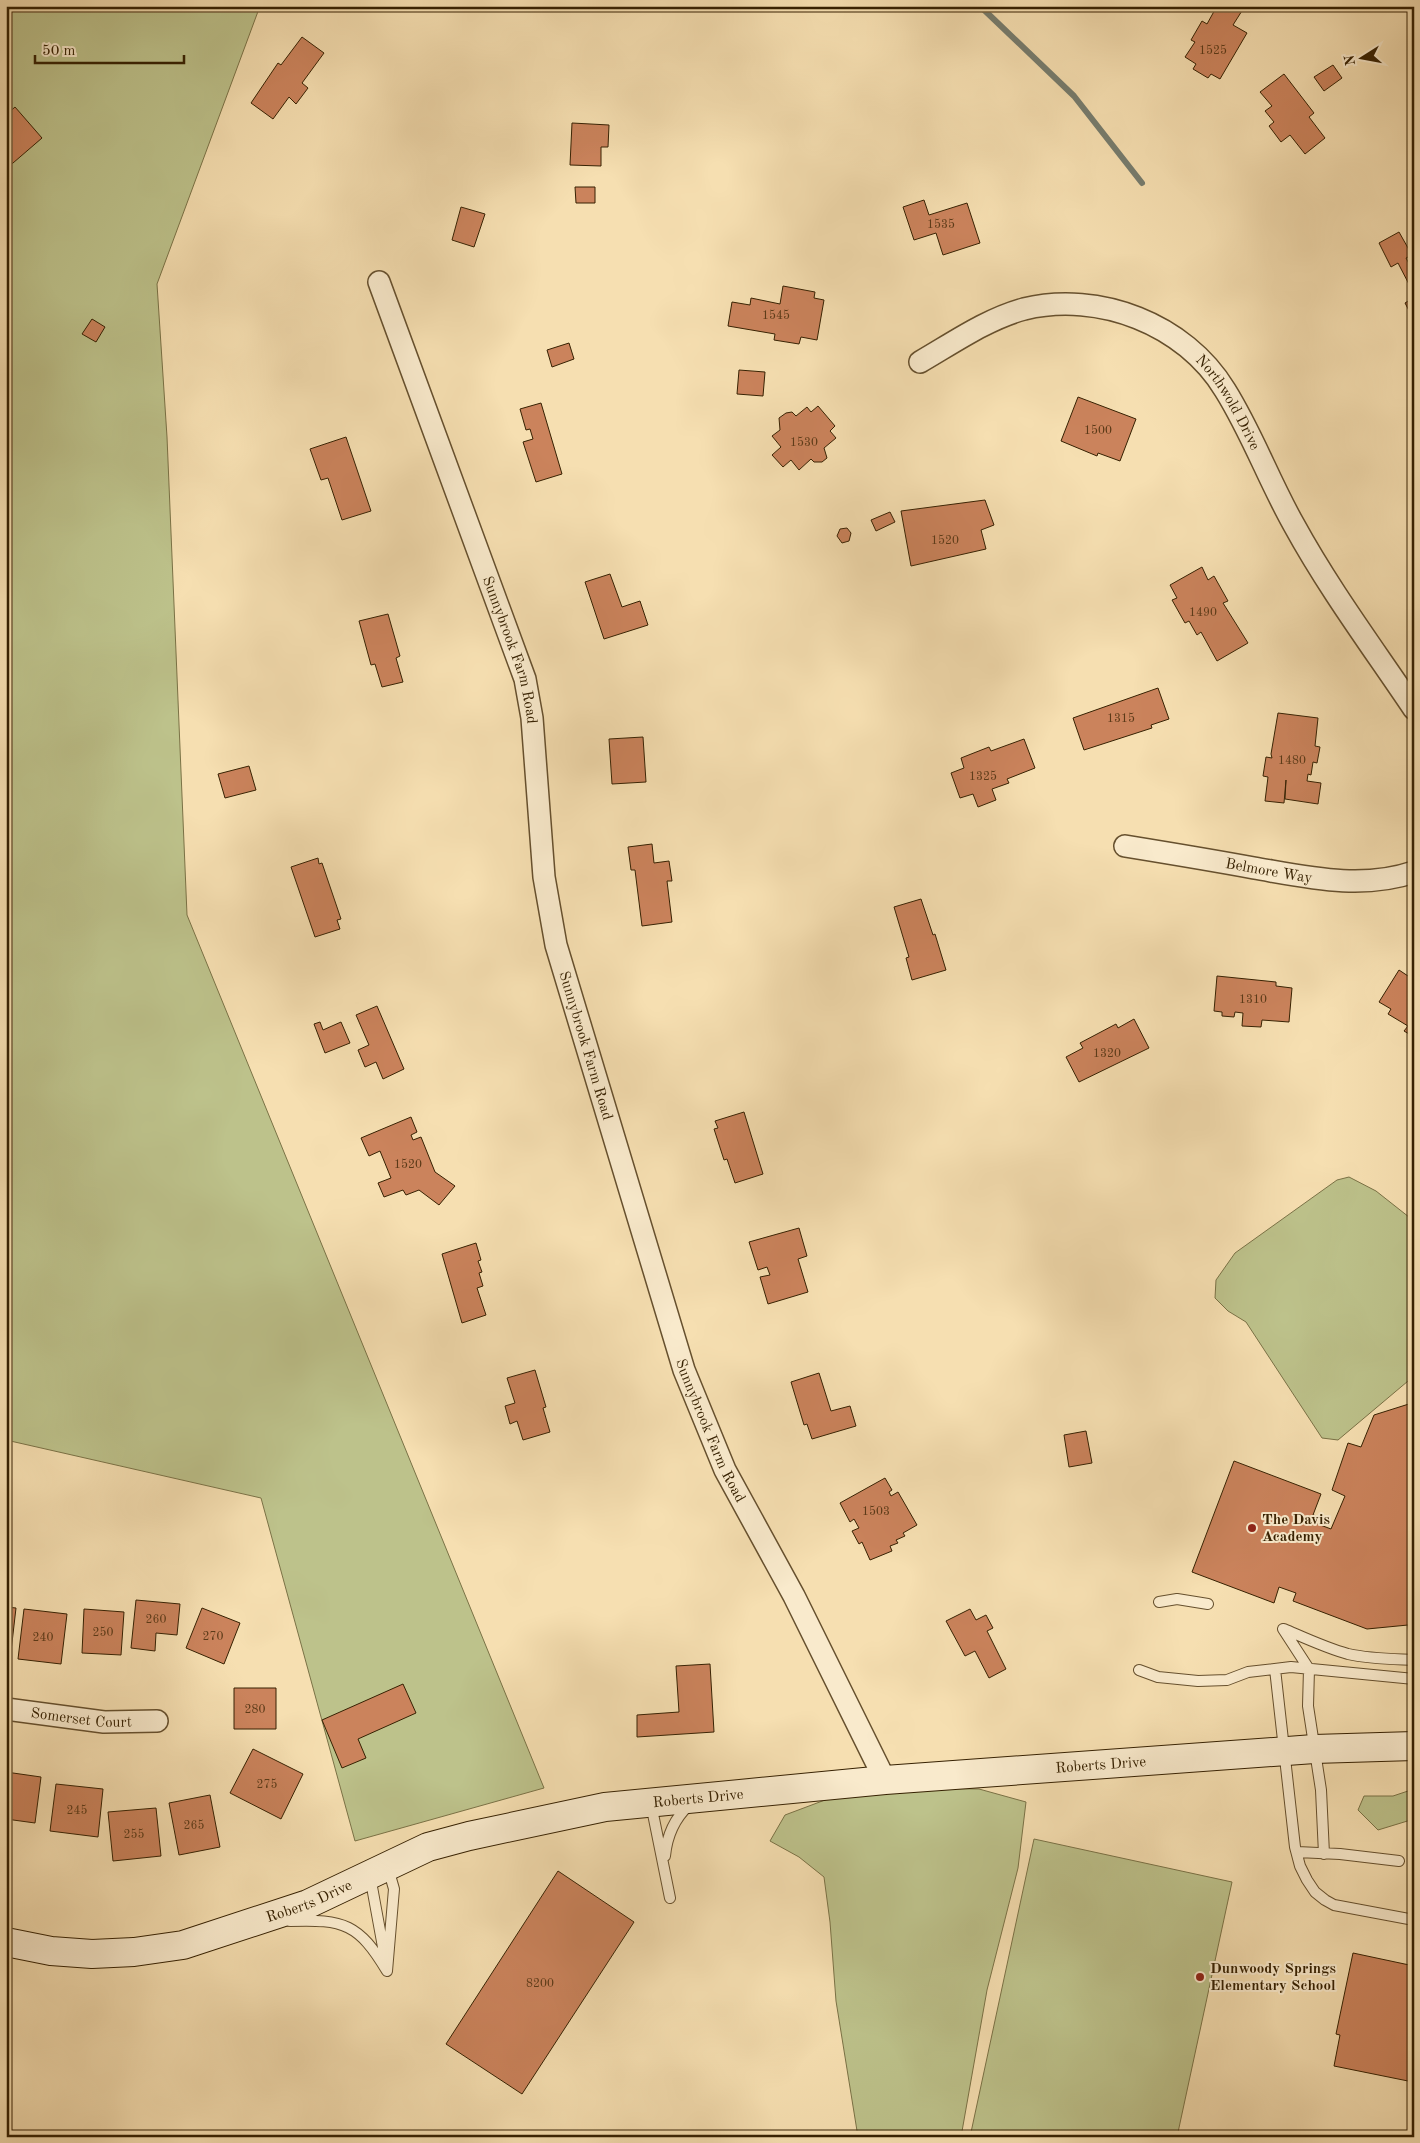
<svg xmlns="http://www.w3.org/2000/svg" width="1420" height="2143" viewBox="0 0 1420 2143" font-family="'Old Standard TT',serif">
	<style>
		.green { fill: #bdc28b; stroke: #7a7246 }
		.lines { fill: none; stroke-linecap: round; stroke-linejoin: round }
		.stream { stroke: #777d6f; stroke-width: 6 }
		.building { fill: #cb835c; stroke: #362102 }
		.lane-casing { stroke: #66502e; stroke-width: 12 }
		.street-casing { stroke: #66502e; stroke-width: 24 }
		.secondary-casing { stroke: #362102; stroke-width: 30 }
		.lane { stroke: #f9eacc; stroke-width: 10 }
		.street { stroke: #f9eacc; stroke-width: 21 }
		.secondary { stroke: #f9eacc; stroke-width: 28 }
		.poi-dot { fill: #8f2418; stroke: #f9eacc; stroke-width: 2 }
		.labels { text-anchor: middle; stroke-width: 4; stroke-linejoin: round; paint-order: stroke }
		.number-label { font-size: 12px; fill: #5b3a18 }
		.street-label { font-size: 15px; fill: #362102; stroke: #f9eacc }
		.poi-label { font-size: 15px; font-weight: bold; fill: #362102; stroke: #f9eacc; text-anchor: start }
	</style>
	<rect width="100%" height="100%" fill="#f6dfb1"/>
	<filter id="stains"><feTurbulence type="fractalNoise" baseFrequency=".004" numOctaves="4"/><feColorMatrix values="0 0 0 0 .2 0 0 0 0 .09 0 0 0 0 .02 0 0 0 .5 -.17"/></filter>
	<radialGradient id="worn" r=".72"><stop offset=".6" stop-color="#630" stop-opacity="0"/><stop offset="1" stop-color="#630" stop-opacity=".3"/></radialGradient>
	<!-- green -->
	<path class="green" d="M6,6H260L157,284L167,437L187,915L544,1788L355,1841L261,1498L6,1440Z
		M1349,1177L1376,1191L1414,1221V1376L1338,1440L1322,1438L1246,1322L1228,1311L1215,1298L1216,1280L1235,1253L1337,1180Z
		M908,1788L979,1789L1026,1802L1018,1868L987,1990L961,2137H858L836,2001L830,1922L824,1877L799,1857L770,1841L785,1815L833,1797Z
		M1414,1789V1819L1378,1830L1358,1810L1364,1796H1393Z
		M1034,1839L1232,1882L1177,2137H970Z"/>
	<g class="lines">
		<!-- stream -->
		<path class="stream" d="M980,6L1074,96L1142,183"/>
	</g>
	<!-- building -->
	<path class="building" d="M1217,6H1245L1233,25L1247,33L1220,79L1211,74L1208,78L1193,69L1196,64L1185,57L1195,42L1191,40L1202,21L1207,24Z
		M302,37L324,53L302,83L308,88L296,104L289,97L273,119L251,103L278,63L281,65Z
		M1333,65L1342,78L1324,91L1314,77Z
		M1284,74L1314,113L1309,117L1325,138L1305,154L1290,135L1281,142L1269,126L1274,122L1265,111L1272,106L1260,92Z
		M15,107L42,138L6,169V115Z
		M572,123L609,125L608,147H601V166L570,165Z
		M575,187H595V203H576Z
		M924,200L929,215L967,203L980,243L943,255L936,233L914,240L903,207Z
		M461,207L485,214L474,247L452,240Z
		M1399,232L1412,255L1406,258L1414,273V320L1405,303L1413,298L1409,291L1412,290L1398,263L1391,267L1379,243Z
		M783,286L815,292L814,298L824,300L817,340L801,337L799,344L774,340L775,334L728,326L732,302L750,305L751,298L780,304Z
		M92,319L105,327L96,342L82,334Z
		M569,343L574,359L552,367L547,350Z
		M739,370L765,372L763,396L737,394Z
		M1078,397L1136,419L1120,461L1098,453L1097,456L1061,441Z
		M541,403L562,474L536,482L523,442L533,439L530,429L526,430L520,409Z
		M818,406L835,426L830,431L836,438L824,448L827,458L822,462H814L811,459L799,470L791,460L783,467L772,455L781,447L772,436L780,430L779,418L786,413L792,412L796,416L807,407L811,412Z
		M346,437L371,511L342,520L328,478L321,480L310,449Z
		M985,500L994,525L981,530L986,549L911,566L901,511Z
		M890,512L895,522L876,531L871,520Z
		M847,528L851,533L849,541L842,543L837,536L840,529Z
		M1202,567L1208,580L1214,576L1228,601L1223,603L1248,643L1217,661L1201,632L1197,635L1189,621L1185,623L1172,600L1177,598L1170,585Z
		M610,574L622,607L640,601L648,625L604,639L585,582Z
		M388,614L400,656L396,658L403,682L382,687L375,664L371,665L359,621Z
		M1158,688L1169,719L1151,725L1152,728L1084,750L1073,718Z
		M1278,713L1318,718L1315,746L1320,747L1317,763L1313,762L1311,775L1308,774L1307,781L1321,783L1318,804L1285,799L1286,780L1284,803L1265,801L1268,777L1263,776L1266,757L1272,758L1271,754Z
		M643,737L646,782L612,784L609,739Z
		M1024,739L1035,768L1007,779L1009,783L992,789L996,800L978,807L973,794L960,798L951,773L964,768L961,758L989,747L991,751Z
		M249,766L256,790L225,798L218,774Z
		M652,844L654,863L669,861L672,881H667L672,922L642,926L635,870H631L628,847Z
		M318,858L319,864L322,863L341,919L337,920L340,929L315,937L291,867Z
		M921,899L933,935L935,934L946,970L912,980L906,958L909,957L894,907Z
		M1399,970L1414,980V1037L1404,1031L1408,1026L1388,1014L1391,1009L1379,1002Z
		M1217,976L1276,982V986L1292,988L1289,1022L1262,1020L1261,1027L1242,1026L1243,1013L1235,1012L1234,1017L1222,1016V1012L1214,1011Z
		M377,1006L404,1069L383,1079L376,1062L365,1067L358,1050L369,1045L356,1015Z
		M1134,1019L1149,1048L1079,1082L1066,1057L1083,1048L1080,1043L1116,1024L1118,1028Z
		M320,1022L323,1030L341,1022L350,1043L325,1053L314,1024Z
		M744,1112L763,1174L735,1183L727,1159L724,1160L714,1129L718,1128L715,1121Z
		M411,1117L417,1132L411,1135L413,1140L421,1137L435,1172L455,1186L439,1205L419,1190L406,1195L403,1190L384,1197L378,1183L391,1178L380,1151L369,1156L361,1138Z
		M799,1228L807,1256L798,1259L808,1292L768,1304L760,1277L770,1275L767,1267L758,1270L749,1242Z
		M476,1243L481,1260L478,1261L482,1272L479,1273L483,1286L477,1288L486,1315L462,1323L442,1254Z
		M535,1370L546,1407L543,1408L550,1432L523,1440L517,1421L510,1424L505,1406L515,1403L507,1378Z
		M819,1373L831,1411L850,1406L856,1426L812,1439L807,1424L804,1425L791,1382Z
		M1412,1403L1414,1408V1636L1409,1637L1408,1625L1367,1629L1293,1601L1296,1593L1279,1587L1274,1603L1192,1572L1234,1461L1321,1494L1313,1515L1317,1516L1315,1523L1331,1529L1345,1496L1332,1490L1348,1443L1361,1447L1374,1415Z
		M1086,1431L1092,1463L1069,1467L1064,1435Z
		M885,1478L892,1490L889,1492L891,1496L898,1492L917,1525L903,1533L905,1536L896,1540L898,1543L890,1546L892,1551L870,1560L862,1542L859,1544L852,1531L859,1528L854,1519L850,1522L840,1503Z
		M136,1600L180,1604L177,1635L156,1633L155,1651L131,1648Z
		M6,1607L16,1608L10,1660L6,1659Z
		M202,1608L240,1623L224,1664L186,1648Z
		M24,1609L67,1614L61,1664L18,1659Z
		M84,1609L124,1612L121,1655L82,1653Z
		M970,1609L976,1620L986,1615L993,1628L987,1631L1006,1669L989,1678L975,1651L965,1656L946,1621Z
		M710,1664L714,1732L637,1737V1715L679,1712L676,1666Z
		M403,1684L416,1713L358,1739L366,1758L342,1768L322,1720Z
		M234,1688H276V1729H234Z
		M253,1749L303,1774L281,1819L230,1793Z
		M6,1772L41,1777L35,1823L6,1819Z
		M56,1784L103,1789L98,1837L50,1831Z
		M210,1795L220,1847L179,1855L169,1803Z
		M156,1808L161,1856L113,1861L108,1812Z
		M558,1871L634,1922L522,2094L446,2044Z
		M1353,1953L1414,1966L1413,2082L1334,2066L1340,2035L1336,2034Z"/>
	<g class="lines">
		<defs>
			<path id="lane" d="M1159,1602L1177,1599L1208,1604
				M1283,1629L1309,1669L1308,1706L1321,1790L1324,1854
				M1284,1629C1305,1638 1326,1648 1348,1654C1370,1659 1392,1659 1414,1660
				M1275,1669L1295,1847L1300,1866L1307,1880L1315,1892L1325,1900L1334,1905L1414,1920
				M1139,1670L1158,1677L1198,1681L1227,1680L1248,1672L1291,1667L1414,1679
				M651,1804L670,1898
				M1297,1852L1340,1854L1399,1861
				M665,1856C667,1835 674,1819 689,1805
				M370,1876L385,1958
				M290,1921C344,1919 359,1924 387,1971
				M387,1971L394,1889L388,1868"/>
			<g id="street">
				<path id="s1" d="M379,282L525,679L532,718L544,877L556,945L684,1370L725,1470L794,1596L885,1780"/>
				<path id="s2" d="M920,362C953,343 987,319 1024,309C1099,291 1185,324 1225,390C1252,433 1269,481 1294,525C1329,589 1373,648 1414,709"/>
				<path id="s3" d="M1125,846C1168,853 1211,860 1254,868C1307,877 1361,890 1414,872"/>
				<path id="s4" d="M6,1709L104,1722L157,1721"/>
			</g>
			<g id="secondary">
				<path id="s5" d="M6,1942L51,1951L92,1954L134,1952L183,1945L308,1904L428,1847L469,1836L605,1807L885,1780L1314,1749L1414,1746"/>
			</g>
		</defs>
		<!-- lane casing -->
		<use href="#lane" class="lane-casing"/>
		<!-- street casing -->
		<use href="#street" class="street-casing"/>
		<!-- secondary casing -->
		<use href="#secondary" class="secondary-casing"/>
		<!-- lane -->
		<use href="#lane" class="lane"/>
		<!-- street -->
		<use href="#street" class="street"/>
		<!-- secondary -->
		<use href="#secondary" class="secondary"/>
	</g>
	<!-- markers -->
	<g class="poi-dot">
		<circle cx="1252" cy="1528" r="5"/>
		<circle cx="1200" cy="1977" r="5"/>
	</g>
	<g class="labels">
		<!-- number labels -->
		<g class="number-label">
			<text x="1213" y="54">1525</text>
			<text x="941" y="228">1535</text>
			<text x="776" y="319">1545</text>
			<text x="1098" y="434">1500</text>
			<text x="804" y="446">1530</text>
			<text x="945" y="544">1520</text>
			<text x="1203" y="616">1490</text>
			<text x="1121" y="722">1315</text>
			<text x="1292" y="764">1480</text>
			<text x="983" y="780">1325</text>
			<text x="1253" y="1003">1310</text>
			<text x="1107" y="1057">1320</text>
			<text x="408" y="1168">1520</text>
			<text x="876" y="1515">1503</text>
			<text x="156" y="1623">260</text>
			<text x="103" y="1636">250</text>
			<text x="213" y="1640">270</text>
			<text x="43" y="1641">240</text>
			<text x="255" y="1713">280</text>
			<text x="267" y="1788">275</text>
			<text x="77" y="1814">245</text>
			<text x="194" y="1829">265</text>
			<text x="134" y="1838">255</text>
			<text x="540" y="1987">8200</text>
		</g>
		<!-- street labels -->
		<g class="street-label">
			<text dy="5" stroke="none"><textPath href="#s2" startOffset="360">Northwold Drive</textPath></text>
			<text dy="5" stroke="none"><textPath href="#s1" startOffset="391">Sunnybrook Farm Road</textPath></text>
			<text dy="5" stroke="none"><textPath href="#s3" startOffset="146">Belmore Way</textPath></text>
			<text dy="5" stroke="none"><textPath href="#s1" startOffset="796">Sunnybrook Farm Road</textPath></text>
			<text dy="5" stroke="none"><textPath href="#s1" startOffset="1201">Sunnybrook Farm Road</textPath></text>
			<text dy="5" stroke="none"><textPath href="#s4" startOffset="76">Somerset Court</textPath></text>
			<text dy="5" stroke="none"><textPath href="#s5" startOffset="1122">Roberts Drive</textPath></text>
			<text dy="5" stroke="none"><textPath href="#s5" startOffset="718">Roberts Drive</textPath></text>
			<text dy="5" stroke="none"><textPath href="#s5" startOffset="312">Roberts Drive</textPath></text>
		</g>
		<!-- poi labels -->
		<g class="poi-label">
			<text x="1262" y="1524">The Davis<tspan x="1262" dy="17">Academy</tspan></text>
			<text x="1210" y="1973">Dunwoody Springs<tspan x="1210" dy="17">Elementary School</tspan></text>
		</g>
	</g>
	<!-- margin -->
	<rect width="1420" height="2143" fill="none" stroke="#f6dfb1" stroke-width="25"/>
	<rect x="8" y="8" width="1405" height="2128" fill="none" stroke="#362102" stroke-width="2.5"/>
	<rect x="12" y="12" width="1395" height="2118" fill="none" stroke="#362102"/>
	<!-- north arrow -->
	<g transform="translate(1362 58) rotate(259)" stroke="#f9eacc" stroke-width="4" paint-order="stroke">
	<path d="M0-4L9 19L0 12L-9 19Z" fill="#362102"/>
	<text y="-8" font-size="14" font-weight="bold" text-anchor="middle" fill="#362102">N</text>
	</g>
	<!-- scale -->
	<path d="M35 55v8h149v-8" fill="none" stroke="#362102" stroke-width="2.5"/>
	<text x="42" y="55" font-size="15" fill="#362102" stroke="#f9eacc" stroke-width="4" paint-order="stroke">50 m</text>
	<rect width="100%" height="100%" filter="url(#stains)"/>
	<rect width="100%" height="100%" fill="url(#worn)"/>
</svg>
